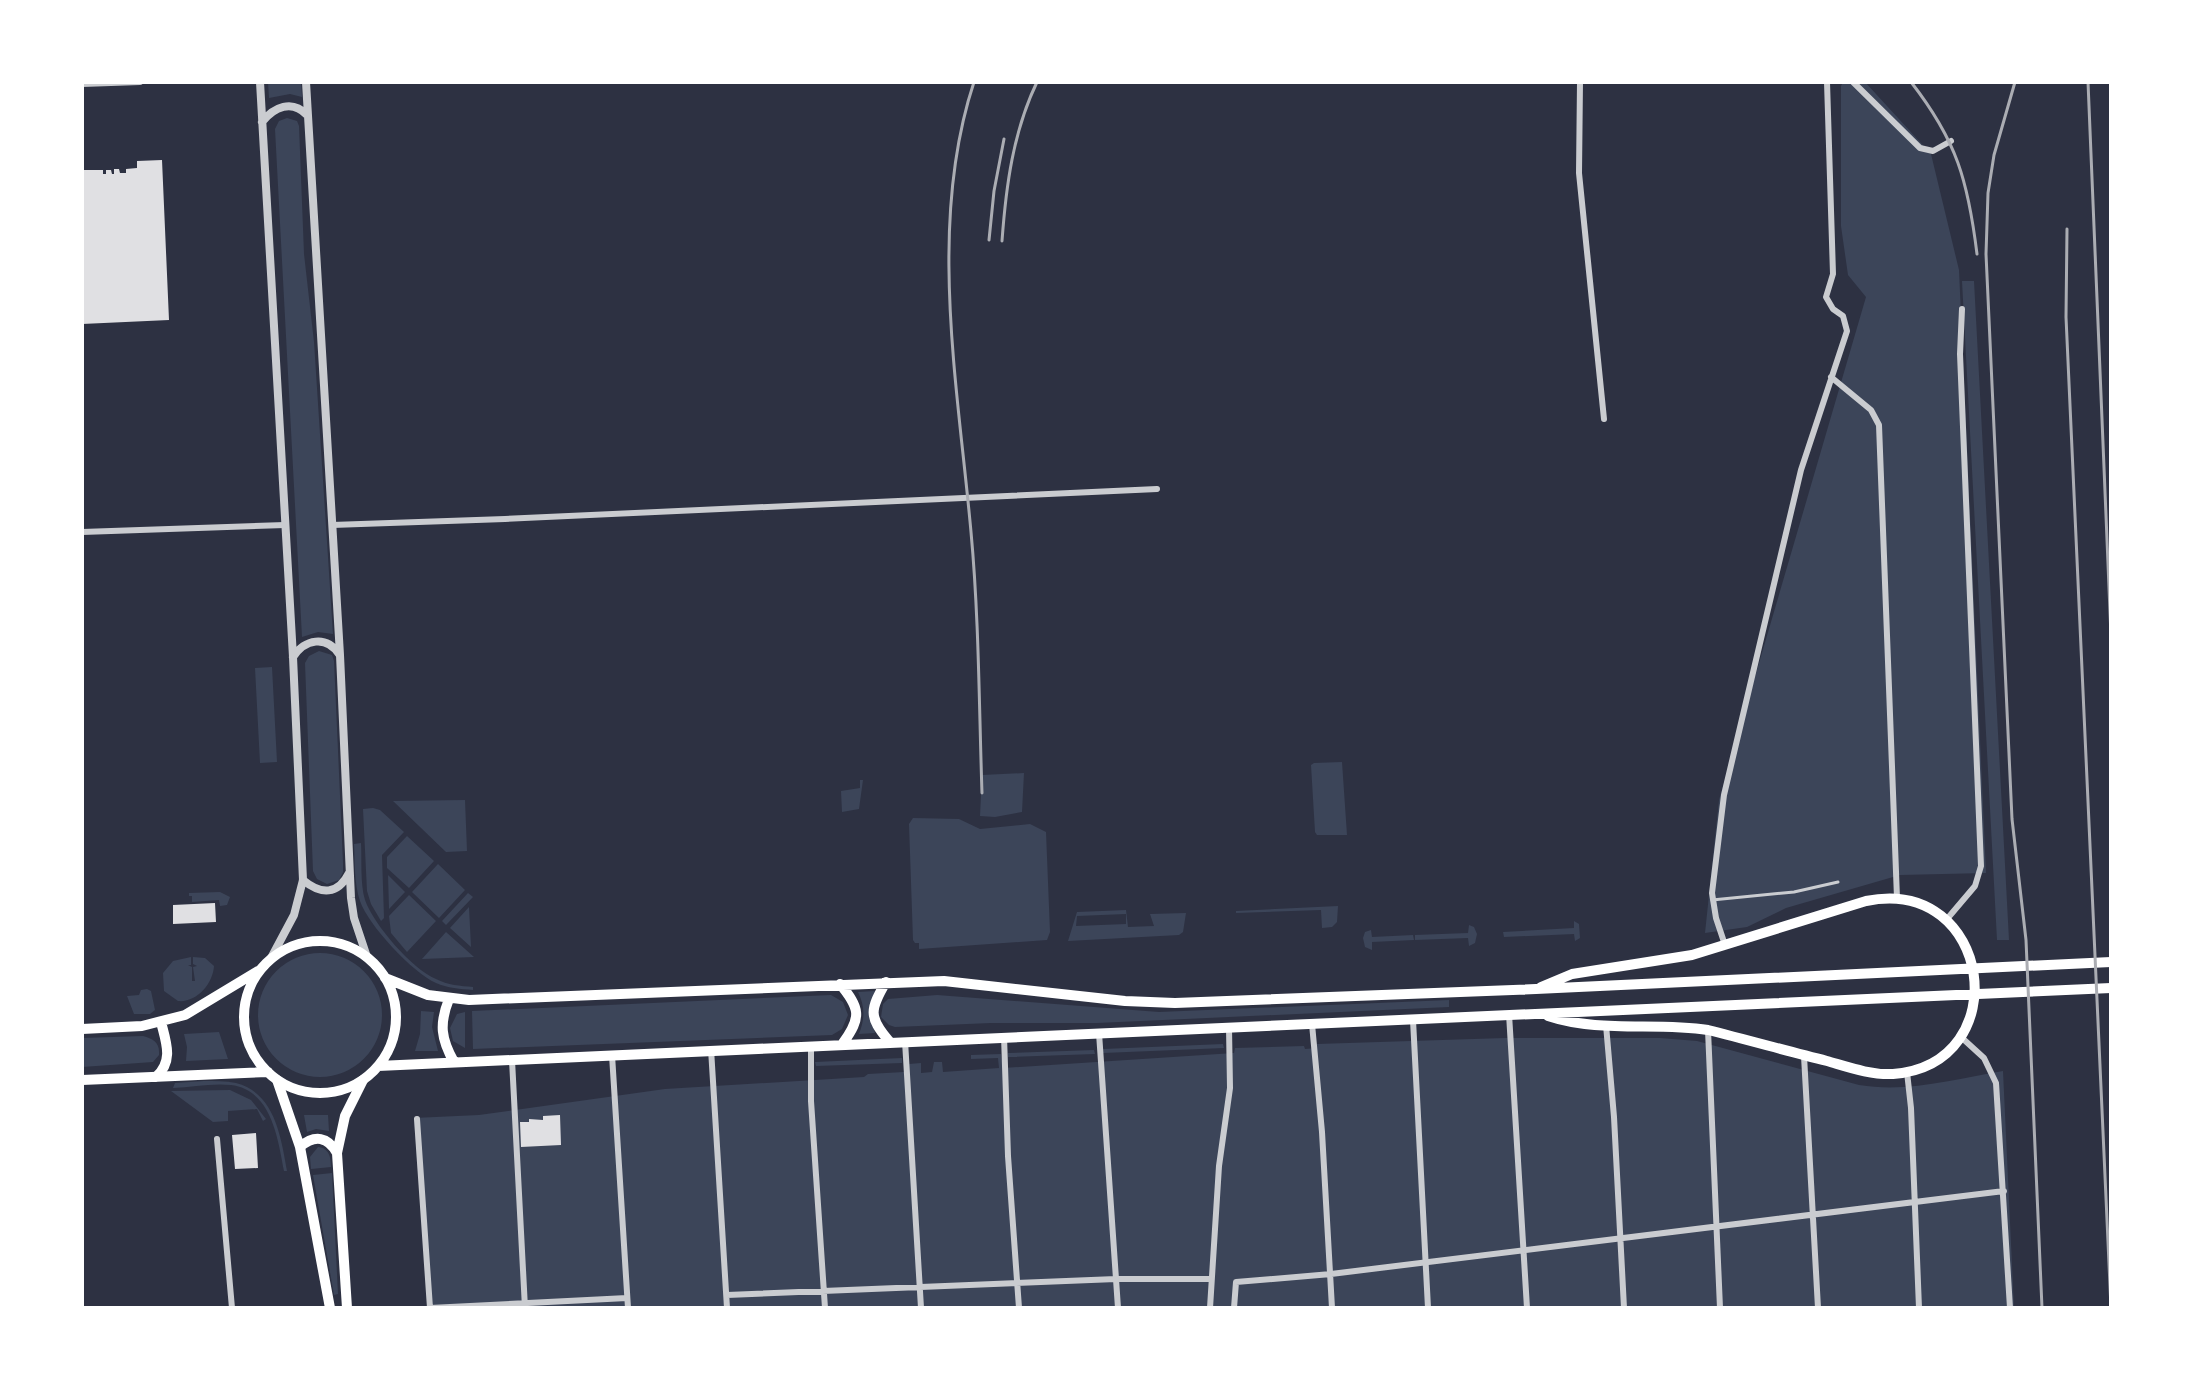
<svg xmlns="http://www.w3.org/2000/svg" width="2193" height="1390" viewBox="0 0 2193 1390" font-family="'Noto Sans',sans-serif">
	<style>
		.green { fill: #3c4559; fill-rule: evenodd }
		.building { fill: #e0e0e3 }
		.lines { fill: none; stroke-linecap: round; stroke-linejoin: round }
		.service { stroke: #caccd0; stroke-width: 3 }
		.minor { stroke: #caccd0; stroke-width: 6 }
		.tertiary { stroke: #caccd0; stroke-width: 8 }
		.primary { stroke: #fff; stroke-width: 10 }
		.trunk { stroke: #fff; stroke-width: 10 }
		.rail { stroke: #abadb3; stroke-width: 3 }
	</style>
	<rect width="100%" height="100%" fill="#2d3142"/>
	<!-- green -->
	<path class="green" d="M268,82H301L302,97L290,94L269,98Z
		M1843,82H1865L1931,154L1959,270L1986,873L1900,875L1786,908L1747,927L1705,933L1719,800L1866,297L1848,275L1841,226V86Z
		M287,118L297,121L299,126L304,254L314,342L333,634L318,632L302,637L275,129L279,121Z
		M1962,281H1974L2009,940H1997Z
		M319,651L332,655L334,661L343,863V872L339,880L327,884L317,879L313,871L305,663L309,656Z
		M272,667L277,762L260,763L255,668Z
		M1342,762L1347,835H1317L1315,832L1311,765L1314,763Z
		M1024,773L1022,812L995,817L980,816L982,775Z
		M860,780H863L859,809L842,812L841,791L860,788Z
		M465,800L467,851L446,852L393,801Z
		M373,808L380,810L404,832L382,855L384,918L381,921L371,904L367,891L363,809Z
		M913,818L959,819L980,829L1030,824L1046,832L1050,932L1047,940L919,949V943H915L913,940L909,824Z
		M407,836L434,861L409,888L387,868V857Z
		M361,843C362,861 360,883 365,900C374,925 412,969 436,979C448,985 460,986 473,987V990C461,989 447,988 436,983C413,973 368,925 360,901C354,883 355,863 354,844Z
		M438,864L465,890L439,918L412,892Z
		M388,875L405,892L389,909L388,874Z
		M220,892L230,897L227,905L220,906L219,900L192,902V896H189V893Z
		M468,893L473,897L446,925L442,921Z
		M409,895L436,921L407,952L391,933L389,916Z
		M1338,906L1337,922L1332,927L1322,928L1321,910L1236,913V911Z
		M469,907L471,947L450,928Z
		M1126,910L1128,927L1154,926L1150,914L1186,913L1183,932L1179,935L1068,941L1077,912ZM1126,914V924L1076,926L1077,916Z
		M1574,921L1579,924L1580,938L1575,941L1574,934L1504,937L1503,932L1574,928Z
		M1469,925L1474,927L1477,934L1475,943L1469,946L1468,938L1415,940V935L1468,933Z
		M1371,930L1372,937L1413,935L1414,940L1372,942V950L1365,947L1363,938L1365,932Z
		M446,932L474,957L422,959Z
		M258 1015a62 62 0 1 1 124 0a62 62 0 1 1-124 0Z
		M191,957V965H188L192,967V981H195L193,967L197,966L193,964V957L205,958L214,966C213,984 196,1003 178,1001L164,991L163,973L173,961Z
		M147,989L151,991L155,1010L150,1014H134L127,996L139,995L141,990Z
		M875,991L869,1010L875,1033L859,1034C865,1019 865,1006 858,992Z
		M831,995L843,1002L848,1015L842,1029L832,1035L473,1049L472,1011Z
		M937,995L1159,1012L1449,1000V1007L1097,1023H991L895,1027L889,1025L881,1017L883,1004L888,999Z
		M421,1011L434,1012L432,1027L438,1051H415L420,1034Z
		M465,1012V1048L453,1041L450,1028L457,1014Z
		M219,1032L228,1059L186,1061L187,1047L184,1034Z
		M143,1036C153,1039 160,1042 159,1055L153,1062L82,1067V1038Z
		M1505,1038H1660L1697,1041L1859,1085C1908,1093 1955,1079 2003,1071L2014,1308H428L414,1118L479,1115L665,1089L864,1077L868,1074L904,1072L909,1064L921,1063V1073L932,1072L934,1062H942L943,1072L999,1068L998,1058L971,1059V1055L1001,1054L1003,1068L1234,1053L1235,1048L1304,1046L1305,1049L1317,1048V1044Z
		M1223,1044L1224,1048L1103,1053V1049Z
		M1094,1050L1095,1054L1008,1057V1053Z
		M902,1058V1063L816,1066L815,1062Z
		M204,1081C214,1081 226,1081 236,1083C275,1093 281,1137 287,1171H284C278,1140 272,1090 231,1085C212,1083 192,1087 173,1088L175,1083Z
		M230,1090L251,1100L266,1119L263,1121L257,1109L228,1111V1121L213,1122L171,1091Z
		M304,1115H328L329,1131L316,1129L307,1132Z
		M318,1147C329,1148 331,1157 331,1167L311,1169L310,1157Z
		M332,1173L338,1294L334,1295L313,1175Z"/>
	<!-- building -->
	<path class="building" d="M162,160L169,320L82,324V170H103V174H106V170H111L112,174H114V169H119L120,173H126V169L137,168V161Z
		M215,903L216,922L173,924V905Z
		M560,1115L561,1145L521,1147L520,1122H529V1119L543,1120V1116Z
		M256,1133L258,1168L235,1169L232,1135Z"/>
	<g class="lines">
		<!-- service -->
		<path class="service" d="M1712,900L1794,892L1838,882"/>
		<!-- minor -->
		<path class="minor" d="M1580,82L1579,173L1604,419
			M1853,82L1920,148L1933,151L1951,141
			M82,84L140,82
			M1831,377L1871,410L1879,425L1897,898
			M332,525L505,519L1157,489
			M82,532L285,525
			M1947,919L1975,886L1981,866L1960,354L1962,309
			M1725,945L1716,918L1712,893L1724,795L1801,470L1847,331L1843,316L1833,309L1826,297L1833,274L1827,82
			M1509,1014L1527,1308
			M1413,1020L1428,1308
			M1312,1024L1322,1132L1332,1308
			M1606,1025L1614,1117L1624,1308
			M1708,1030L1720,1308
			M1099,1033L1118,1308
			M1004,1036L1008,1156L1019,1308
			M1961,1037L1984,1058L1996,1083L2010,1308
			M905,1041L921,1308
			M811,1045V1101L825,1308
			M711,1049L727,1308
			M612,1055L628,1308
			M1804,1056L1818,1308
			M512,1060L525,1308
			M1907,1072L1911,1108L1919,1308
			M417,1119L430,1308
			M217,1139L232,1308
			M727,1295L1116,1279H1211
			M430,1308L627,1298
			M1210,1308L1219,1166L1230,1088L1229,1027
			M1234,1308L1236,1282L1331,1274L2004,1191"/>
		<!-- tertiary -->
		<path class="tertiary" d="M260,82L293,657L303,880L294,915L270,960
			M306,82L340,655L351,898L354,918L367,957
			M262,122C274,107 292,99 307,115
			M293,657C305,639 326,635 339,654
			M303,880C321,895 338,895 349,873"/>
		<!-- primary -->
		<path class="primary" d="M277,1080L300,1147L330,1308
			M300,1147C315,1134 328,1137 337,1153
			M347,1308L337,1153L345,1116L363,1080"/>
		<!-- trunk -->
		<path class="trunk" d="M244 1017a76 76 0 1 1 152 0a76 76 0 1 1-152 0Z
			M385,978L428,995L469,1000L944,981L1125,1001L1175,1003L1536,989L2111,962
			M886,982C870,1009 868,1017 889,1041
			M840,984C860,1008 862,1017 843,1043
			M1541,987L1572,974L1692,955L1866,901C1992,875 2018,1064 1893,1074C1870,1075 1848,1067 1827,1061C1787,1051 1748,1040 1708,1030C1655,1022 1599,1033 1548,1016
			M449,999C439,1024 441,1039 454,1062
			M82,1029L142,1026L185,1015L258,971
			M378,1066L2111,988
			M156,1077C174,1061 166,1042 161,1022
			M82,1080L268,1072"/>
		<!-- rail -->
		<path class="rail" d="M974,82C927,224 958,387 971,532C979,618 979,706 982,793
			M1911,82C1957,141 1968,181 1977,254
			M2015,82L1994,155L1988,193L1986,254L2012,819L2026,940L2042,1308
			M2088,82L2111,636
			M2067,229L2066,317L2111,1308
			M989,240L994,191L1004,139
			M1002,241C1006,186 1013,132 1037,82"/>
	</g>
	<!-- border -->
	<rect width="2193" height="1390" fill="none" stroke="#ffffff" stroke-width="168"/>
</svg>
